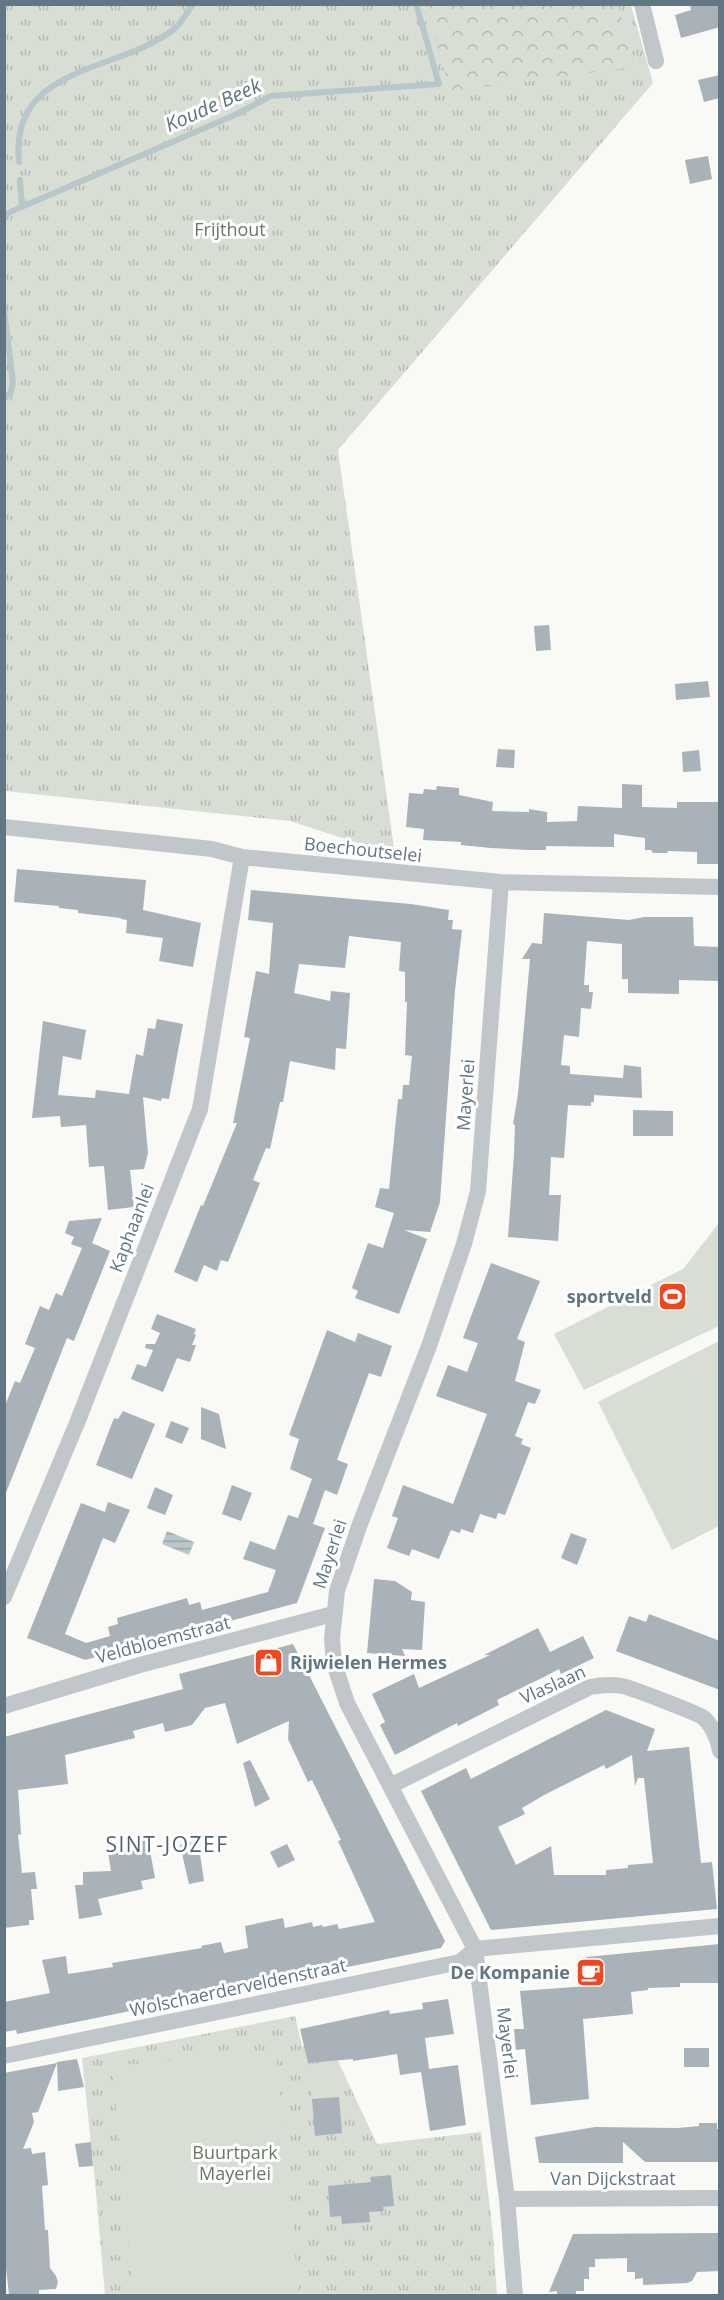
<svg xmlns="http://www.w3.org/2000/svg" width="724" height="2300" viewBox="0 0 724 2300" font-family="'Open Sans',sans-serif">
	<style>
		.grass { fill: url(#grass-tufts) }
		.forest { fill: url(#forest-crowns) }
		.pitch { fill: #d9ded5 }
		.water { fill: url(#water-rules) }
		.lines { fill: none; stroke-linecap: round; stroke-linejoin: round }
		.stream { stroke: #b8c7ca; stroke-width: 6 }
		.building { fill: #a8b2b8; fill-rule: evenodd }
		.minor { stroke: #c1c6ca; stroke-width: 16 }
		.labels { text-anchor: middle; stroke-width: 6; stroke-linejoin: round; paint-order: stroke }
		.park-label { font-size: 18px; fill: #677a61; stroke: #fff }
		.street-label { font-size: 18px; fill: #627683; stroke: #fff }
		.poi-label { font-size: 18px; font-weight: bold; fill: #627683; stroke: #fff; text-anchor: end }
		.water-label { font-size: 20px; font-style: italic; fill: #5d767d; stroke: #fff }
		.quarter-label { font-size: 21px; letter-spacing: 1.5px; fill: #54646e; stroke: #fff }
	</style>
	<defs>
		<pattern id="grass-tufts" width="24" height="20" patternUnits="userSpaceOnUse" patternTransform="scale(1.5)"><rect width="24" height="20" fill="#d9ded5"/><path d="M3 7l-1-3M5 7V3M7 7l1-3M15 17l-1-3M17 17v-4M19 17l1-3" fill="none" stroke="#b3b9b2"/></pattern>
		<pattern id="forest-crowns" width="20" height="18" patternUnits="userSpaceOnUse" patternTransform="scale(1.5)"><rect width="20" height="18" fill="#d9ded5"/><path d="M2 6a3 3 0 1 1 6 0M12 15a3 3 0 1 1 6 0" fill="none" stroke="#b3b9b2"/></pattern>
		<pattern id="water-rules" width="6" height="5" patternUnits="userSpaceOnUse" patternTransform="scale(1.5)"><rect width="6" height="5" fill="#b8c7ca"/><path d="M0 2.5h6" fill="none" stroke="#99a6a9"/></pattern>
	</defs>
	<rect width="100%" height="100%" fill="#f9f9f6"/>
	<!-- grass -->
	<path class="grass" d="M5,5H631L653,83L338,450L395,855L290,821L5,791Z
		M295,2016L302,2046L329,2042L377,2144L481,2132L493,2235L497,2295H105L95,2181L82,2058Z"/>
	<!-- forest -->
	<path class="forest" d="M426,5H618L634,67L450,91Z"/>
	<!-- pitch -->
	<path class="pitch" d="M719,1223V1326L584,1390L554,1334L683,1269Z
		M719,1341V1526L672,1550L598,1402Z
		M276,2051L299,2295H134L112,2066Z
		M337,2062L340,2095L312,2097L310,2064Z"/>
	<!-- water -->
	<path class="water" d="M167,1531L194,1542L189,1555L162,1544Z"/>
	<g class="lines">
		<!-- stream -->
		<path class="stream" d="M19,162C9,65 117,73 173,30C181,24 187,13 193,4
			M20,180L22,207
			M4,217L10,212L237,114L271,96L439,84L416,4
			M4,310L13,383L10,394L4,397"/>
	</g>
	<!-- building -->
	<path class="building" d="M690,4H720V27L681,38L675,15L691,10Z
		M720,75V98L704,102L698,80Z
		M708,156L712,179L690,184L685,160Z
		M549,625L551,650L536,651L534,626Z
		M708,681L710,697L676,700L675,684Z
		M498,749L515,750L514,768L496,767Z
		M699,750L701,771L683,772L682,752Z
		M622,784L642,785V807L677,808V802H720V864H697V852L668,851L667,853H653L651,850H645V838L614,834V847L546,846V850H528L491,848L461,845V842L423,840L424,829L406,827L409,793L423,794L424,789L436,790L437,786L459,788V795L493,802L492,811L529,812V809L547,812V822L577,821L578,806L622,808Z
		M17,869L146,880L143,910L201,923L193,967L159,961L163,938L126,933L127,920L121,919V918L78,913V910L59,908V906L14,902Z
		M251,890L411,904L449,910L448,920H453L452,929L462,930L455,990L440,1202L430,1232L404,1230L427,1239L399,1314L355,1298L358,1291L352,1288L368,1243L383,1248L394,1213L375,1207L380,1188L389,1189L398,1099H402L403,1085H409L412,1056L405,1055L407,1002H405V972L399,971L401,942L349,936L345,968L299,964L294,993L330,1001L331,991L350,993L346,1049L336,1048L335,1070L290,1061L283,1102H280L270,1149L266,1148L253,1180L260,1183L228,1262L221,1260L217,1271L204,1265L197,1282L174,1272L201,1205L203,1206L237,1123H233L250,1038L244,1037L256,971L269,974L273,923L248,920Z
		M544,913L629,920L644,917H693L694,946L720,947V981L679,980V994L628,993V979H622V944L587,941L584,985H589V992H593L591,1009L581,1008L579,1037L564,1035L561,1065L570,1066V1074L623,1078L624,1065L641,1067L642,1098L594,1095V1102H591V1106L568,1105L564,1158L551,1157L549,1195H561L558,1241L508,1237L514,1154L515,1125L513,1124L518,1094L530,959H522L532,943L542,944Z
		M157,1019L183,1024L169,1099L162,1098L161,1101L143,1097L148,1153L144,1169L130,1170L134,1207L108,1210L104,1166L89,1167L86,1125L61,1127L60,1116L32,1118L43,1021L86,1030L81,1060L63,1056L58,1095L95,1098L96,1090L129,1094L136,1054L143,1056L148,1028L155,1029Z
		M633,1110L673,1111V1136H633Z
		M102,1218L92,1243L110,1251L74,1341L67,1338L4,1498V1408L15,1381L20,1383L35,1348L25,1344L40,1306L49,1310L56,1293L62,1296L82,1248L71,1244L74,1237L65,1233L69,1221Z
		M491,1263L540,1281L517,1339L525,1342L515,1381L541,1390L535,1404L528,1402L515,1436L523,1439L521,1444L531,1448L505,1515L498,1513L496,1519L480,1514L473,1533L461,1529L460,1533L451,1530L439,1559L412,1549L409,1556L387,1548L398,1518L392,1516L403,1485L453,1504L487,1414L436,1396L448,1365L467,1372L478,1343L463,1338Z
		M157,1314L196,1329L194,1334L196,1335L192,1345H196L190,1362L177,1358L163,1392L131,1379L137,1364L146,1367L153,1350L145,1348L146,1344H155L160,1333L151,1329Z
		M327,1330L355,1342L358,1333L392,1346L381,1377L369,1373L342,1446L337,1460L348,1464L337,1495L325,1490L313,1524L325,1528L297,1603L85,1660L27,1638L81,1503L105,1512L108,1502L130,1510L115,1543L103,1538L65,1634L86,1643L110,1636L108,1627L118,1624L117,1618L187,1598L189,1605L200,1602L202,1610L268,1592L276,1570L243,1559L250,1541L275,1550L288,1515L298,1518L312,1479L290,1469L299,1439L289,1435Z
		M201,1407L219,1414L226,1449L201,1439Z
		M123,1411L155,1424L132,1479L96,1465L114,1418L118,1419Z
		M171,1421L189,1428L182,1444L165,1437Z
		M232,1485L252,1493L241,1521L222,1514Z
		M155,1487L173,1495L165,1515L147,1508Z
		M571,1533L587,1539L577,1565L561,1558Z
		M374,1579L395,1581L412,1592L411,1600L425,1602L422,1650L402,1649L405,1656L367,1653Z
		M649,1614L720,1641V1690L616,1651L629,1616L646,1622Z
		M538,1628L550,1652L583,1636L594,1658L561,1674L559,1669L544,1677L497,1700L499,1705L458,1726L457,1723L395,1755L380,1725L385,1722L372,1694L414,1674L419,1688L490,1655H484Z
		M293,1644L445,1941L441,1948L17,2034L16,2030L4,2032V2002L50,1993L42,1960L66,1956L68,1974L113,1967L112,1963L202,1948L201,1946L221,1942L224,1953L248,1948L245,1926L283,1918L285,1928L312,1922L313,1927L322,1925L323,1927L337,1924L339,1929L375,1922L338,1841L341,1840L312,1780L308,1782L288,1739L289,1721L237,1744L225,1703L205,1708L192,1725L165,1732L163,1723L133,1731L135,1738L65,1755L68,1784L18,1790L21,1834L18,1835L22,1873L35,1872L37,1889H31L34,1920H29V1925L4,1928V1737L183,1689L179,1674Z
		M606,1710L655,1729L647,1751L689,1747L701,1863L712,1862L717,1909L491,1930L421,1791L466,1768L471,1779ZM632,1755L635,1786L638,1778H644L653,1863L628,1865V1868L606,1870V1875H554L551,1846L516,1865L498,1827L525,1814L522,1808L546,1794L604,1765L606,1769Z
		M250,1760L270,1799L255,1807L243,1763Z
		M141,1840H148L155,1878L141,1881L143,1889L98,1899L102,1915L79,1919L75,1885H83V1872L111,1871L107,1846Z
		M198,1841L204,1881L189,1884L180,1845Z
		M287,1844L295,1860L278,1868L270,1852Z
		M720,1944V1983H680V1987L648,1988V1990L631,1992L633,2014L583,2019L589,2099L531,2105L525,2049L516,2050L514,2029H524L520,1991L588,1986L586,1957Z
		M448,1999L454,2034L425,2038L429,2069L458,2065L466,2125L430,2131L421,2072L400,2075L397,2054L353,2061V2059L308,2063L300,2029L389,2010L390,2014L423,2009L422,2003Z
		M684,2048H709V2067H684Z
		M77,2059L84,2087L58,2091L57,2062Z
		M57,2063L38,2112L32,2113L34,2122L23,2149L31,2148L32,2154L45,2152L48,2185L42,2186L45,2230H48L50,2268L56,2276L58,2282L56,2289L39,2290V2295H9L4,2250V2073Z
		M339,2097L342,2133L315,2136L312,2099Z
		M699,2123H717V2129H720V2162H645L623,2142V2163H539L535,2137L595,2127L677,2128L699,2126Z
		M91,2142L93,2166L79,2167L75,2144Z
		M391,2175L394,2206L383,2207L384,2211L369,2212L370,2222L342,2224L341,2216L330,2217L328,2186L371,2182L370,2177Z
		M720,2233V2271L697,2272L692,2281L687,2283L643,2285V2278L635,2279V2272H627V2258L595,2259V2267H589V2279H584V2291H576V2295H557V2291L549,2292L573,2234Z"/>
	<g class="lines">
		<!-- minor -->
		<path class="minor" d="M642,4L656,61
			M4,827L212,849L242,857L501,882L720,887
			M501,882L478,1191L464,1244L429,1346L360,1524L337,1591L332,1639L334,1663L347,1703L475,1949L507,2199L515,2296
			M4,1597L77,1423L200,1109L242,857
			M4,1706L140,1665L333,1614
			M390,1786L590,1687C601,1685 611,1684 622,1686C632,1688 697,1713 704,1718C713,1727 718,1739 720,1751
			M475,1949L720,1926
			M4,2056L460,1962L475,1949
			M507,2199L720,2198"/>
	</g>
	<!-- icons -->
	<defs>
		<symbol id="stadium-square" viewBox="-11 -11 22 22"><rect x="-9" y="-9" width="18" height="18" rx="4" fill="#ef4720" stroke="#fff"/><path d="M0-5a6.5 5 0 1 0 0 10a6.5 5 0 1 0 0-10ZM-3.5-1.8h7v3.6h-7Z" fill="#fff"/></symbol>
		<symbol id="shop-square" viewBox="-11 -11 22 22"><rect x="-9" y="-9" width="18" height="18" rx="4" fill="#ef4720" stroke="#fff"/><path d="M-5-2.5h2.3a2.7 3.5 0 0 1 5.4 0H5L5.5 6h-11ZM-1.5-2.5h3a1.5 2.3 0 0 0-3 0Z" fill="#fff"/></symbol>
		<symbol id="cafe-square" viewBox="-11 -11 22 22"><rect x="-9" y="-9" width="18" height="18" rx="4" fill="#ef4720" stroke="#fff"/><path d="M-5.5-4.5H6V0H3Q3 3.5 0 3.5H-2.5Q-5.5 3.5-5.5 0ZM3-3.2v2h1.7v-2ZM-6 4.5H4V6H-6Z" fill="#fff"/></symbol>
	</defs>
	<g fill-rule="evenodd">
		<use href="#stadium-square" x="656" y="1280" width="33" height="33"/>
		<use href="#shop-square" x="252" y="1646" width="33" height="33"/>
		<use href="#cafe-square" x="574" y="1956" width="33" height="33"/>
	</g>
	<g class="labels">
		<!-- park labels -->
		<g class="park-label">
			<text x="230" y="236">Frijthout</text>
			<text x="235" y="2159">Buurtpark<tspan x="235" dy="21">Mayerlei</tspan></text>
		</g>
		<!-- street labels -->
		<g class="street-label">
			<text transform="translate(363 850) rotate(6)" y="6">Boechoutselei</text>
			<text transform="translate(466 1095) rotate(-86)" y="6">Mayerlei</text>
			<text transform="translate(132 1228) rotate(-69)" y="6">Kaphaanlei</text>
			<text transform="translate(330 1554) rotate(-72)" y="6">Mayerlei</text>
			<text transform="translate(163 1640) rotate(-15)" y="6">Veldbloemstraat</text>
			<text transform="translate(553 1685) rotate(-24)" y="6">Vlaslaan</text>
			<text transform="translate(238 1988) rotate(-12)" y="6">Wolschaerderveldenstraat</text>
			<text transform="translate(507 2043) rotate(83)" y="6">Mayerlei</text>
			<text x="613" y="2185">Van Dijckstraat</text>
		</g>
		<!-- poi labels -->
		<g class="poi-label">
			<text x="652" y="1303">sportveld</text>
			<text x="290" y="1669" text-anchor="start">Rijwielen Hermes</text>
			<text x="570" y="1979">De Kompanie</text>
		</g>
		<!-- water labels -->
		<g class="water-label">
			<text transform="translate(213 105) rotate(-24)" y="7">Koude Beek</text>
		</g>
		<!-- quarter labels -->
		<g class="quarter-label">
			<text x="167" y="1852">SINT-JOZEF</text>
		</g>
	</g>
	<!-- border -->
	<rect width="724" height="2300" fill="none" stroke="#627683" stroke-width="12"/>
</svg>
